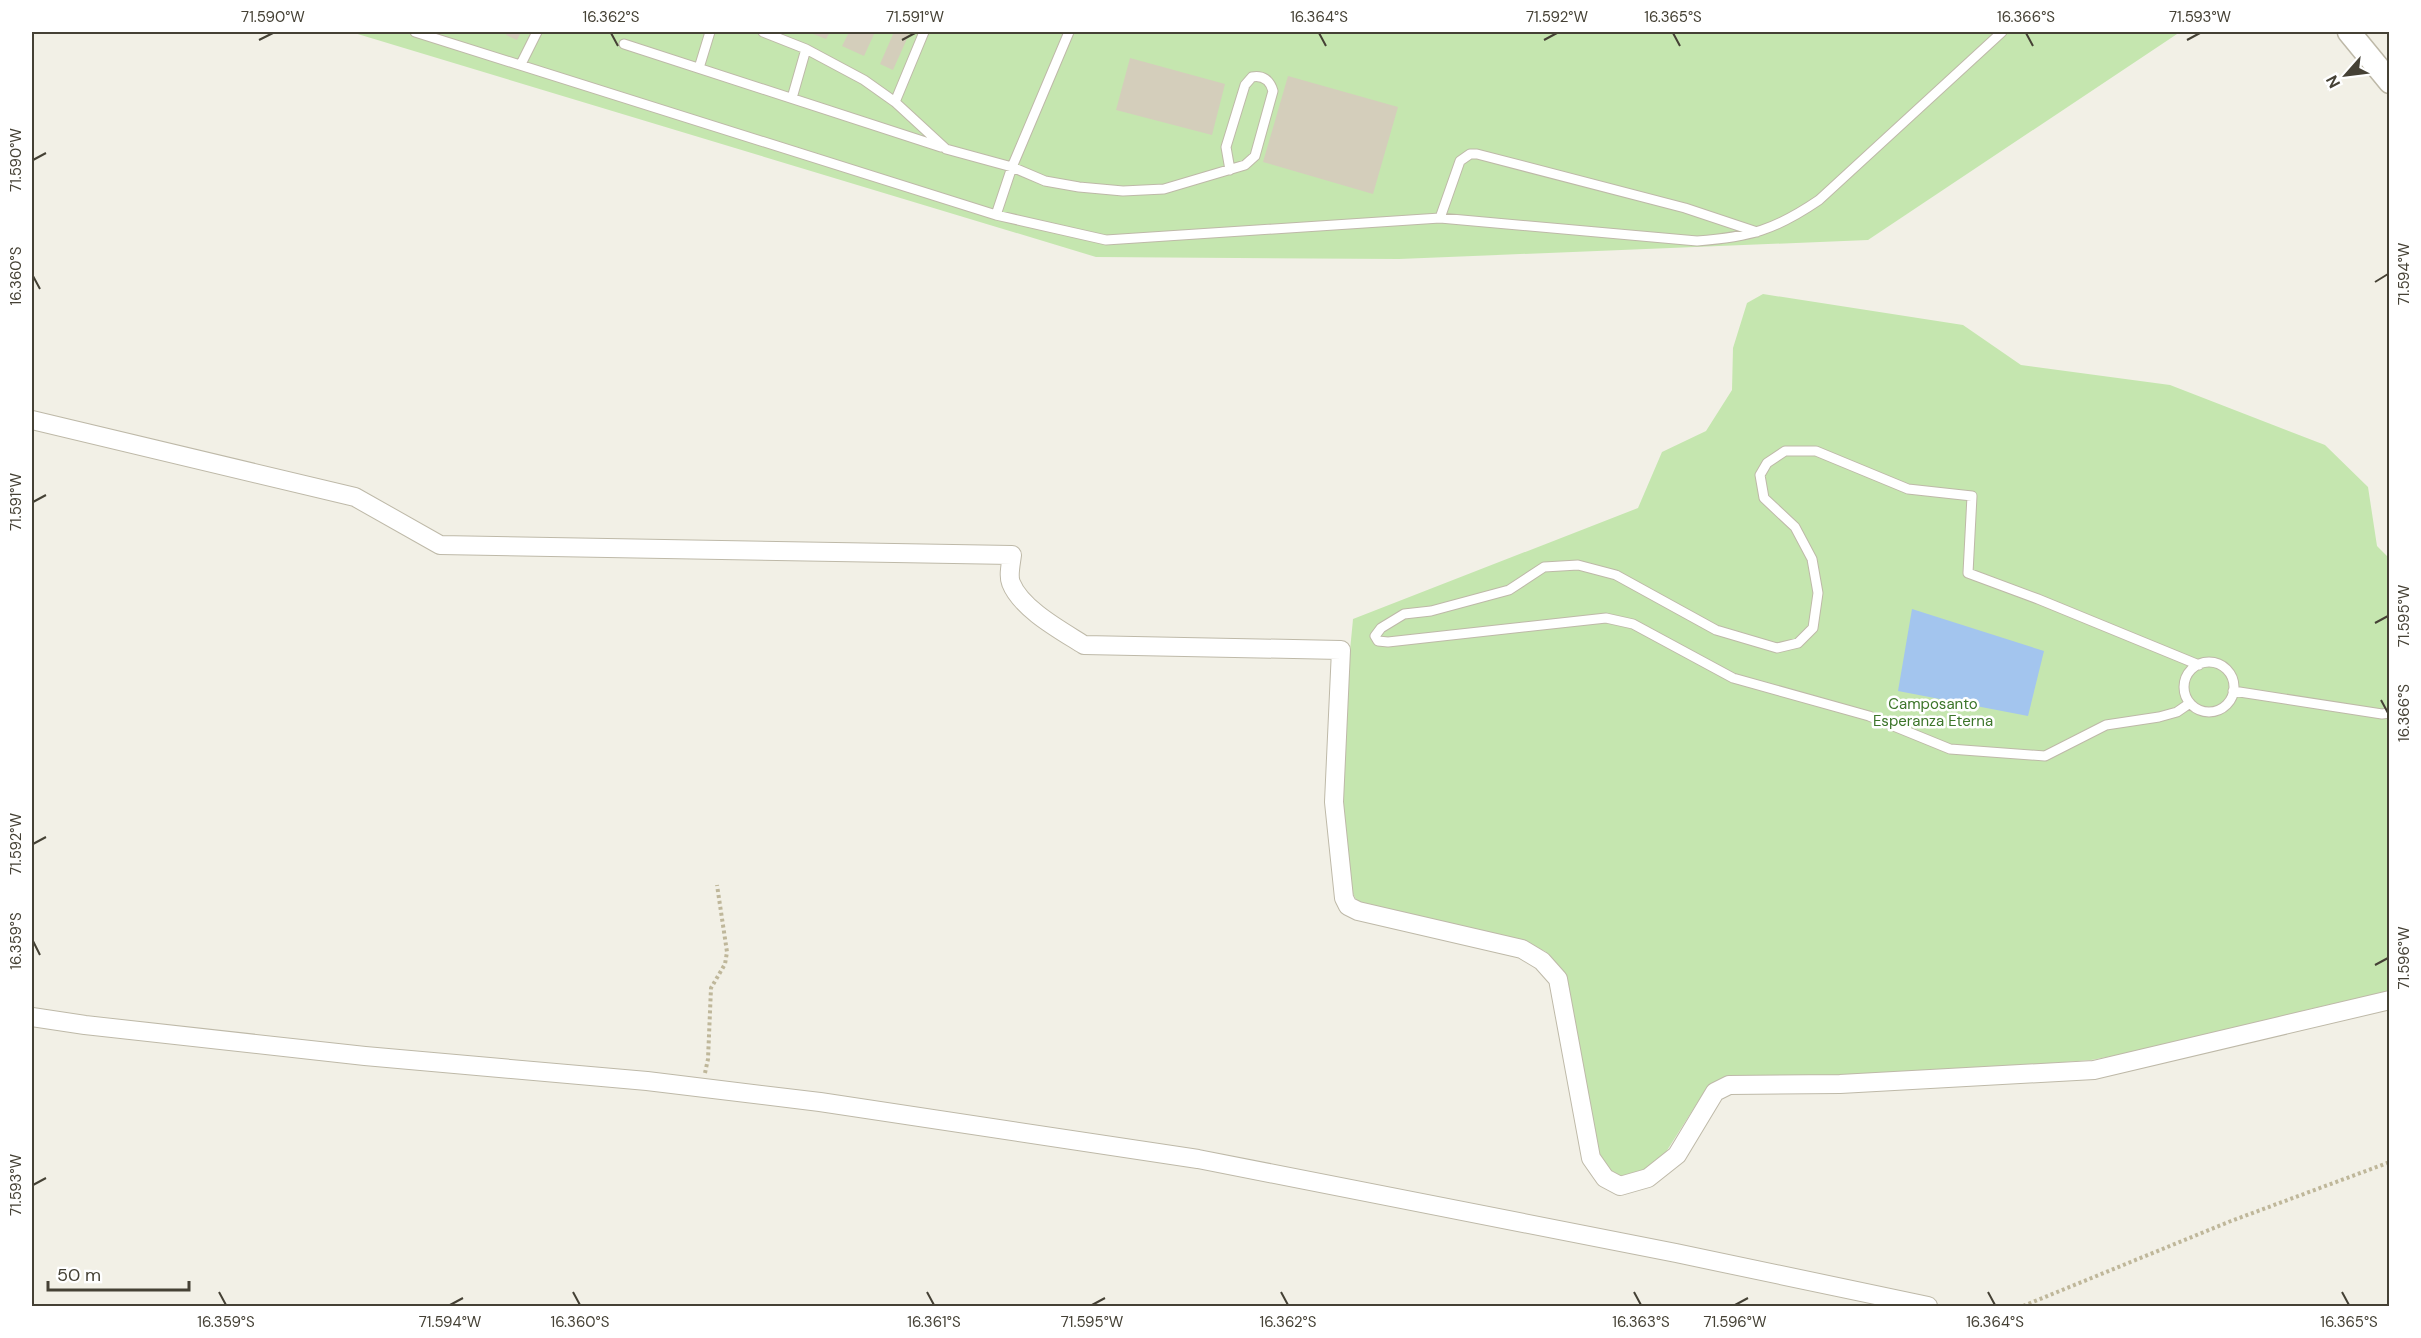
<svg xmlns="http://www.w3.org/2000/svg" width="2421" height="1338" viewBox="0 0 2421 1338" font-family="'DM Sans',sans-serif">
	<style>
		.green { fill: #c5e6af }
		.water { fill: #a3c5ee }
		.building { fill: #d4cebb }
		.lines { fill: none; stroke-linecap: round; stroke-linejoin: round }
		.service-casing { stroke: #beb9a8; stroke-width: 11 }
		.minor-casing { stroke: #beb9a8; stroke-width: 20 }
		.tertiary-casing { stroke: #beb9a8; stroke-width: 25 }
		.path { stroke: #bfb79a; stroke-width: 4; stroke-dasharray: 3 3; stroke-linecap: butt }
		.service { stroke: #fff; stroke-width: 9 }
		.minor { stroke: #fff; stroke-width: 18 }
		.tertiary { stroke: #fff; stroke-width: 22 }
		.ticks { fill: none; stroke: #454135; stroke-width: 2 }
		.labels { text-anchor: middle; stroke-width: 5; stroke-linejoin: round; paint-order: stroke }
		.park-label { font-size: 15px; fill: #3c752a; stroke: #fff }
		.neatline { fill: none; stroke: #454135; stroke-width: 2 }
		.ticks-label { font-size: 15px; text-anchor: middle; fill: #454135 }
	</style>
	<rect width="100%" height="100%" fill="#f2f0e6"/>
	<!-- green -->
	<path class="green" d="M351,32H2180L1868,240L1399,259L1096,257Z
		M1763,294L1963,325L2021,365L2170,385L2325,445L2368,487L2377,546L2390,559L2389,991L2306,1010L2194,1041L2091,1060L1829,1080L1723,1078L1706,1089L1666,1152L1646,1169L1624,1177L1607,1173L1595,1157L1569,993L1561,968L1545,951L1509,938L1359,903C1325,863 1348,677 1353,619L1638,508L1662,452L1706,431L1732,390L1733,348L1747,303Z"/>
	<!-- water -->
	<path class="water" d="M1912,609L2044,651L2028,716L1898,691Z"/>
	<!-- building -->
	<path class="building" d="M508,32H521L517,40L506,35Z
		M808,32H830L826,39Z
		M849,32H875L864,56L842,46Z
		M894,32H910L893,70L880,64Z
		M1130,58L1225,84L1212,135L1116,110Z
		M1288,76L1398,107L1373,194L1263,162Z"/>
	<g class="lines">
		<defs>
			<path id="service" d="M415,32L996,215L1106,240L1440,218L1697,241C1750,237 1775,230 1819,200L2002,32
				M763,32L806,49L864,80L895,102L946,149L1012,167L1045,181L1079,187L1123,191L1164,189L1245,165L1255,156L1273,91C1270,80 1263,75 1252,77L1245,85L1226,147L1230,170
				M624,44L941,147
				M521,64L537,32
				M699,68L710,32
				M792,98L806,49
				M895,102L924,32
				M996,215L1012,167L1069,32
				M1440,218L1460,161L1470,154H1477L1685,208L1757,232
				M2184 687a25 25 0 1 1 50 0a25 25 0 1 1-50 0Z
				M2233,691L2382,714L2390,713
				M2190,703L2177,712L2159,717L2106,725L2045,756L1950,749L1869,716L1733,678L1633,624L1606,618L1388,642L1378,641L1375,636L1381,628L1404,614L1431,611L1509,590L1544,567L1578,565L1616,575L1716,630L1777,648L1798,643L1813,628L1818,593L1812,559L1795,527L1764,498L1760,475L1767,463L1785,451H1816L1908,489L1972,496L1968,573L2038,599L2199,665"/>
			<path id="minor" d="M32,420L355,497L440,545L1012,555C1011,563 1008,576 1011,583C1021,609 1062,631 1084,645L1341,650L1334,802L1344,898L1348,906L1358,911L1522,949L1542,961L1558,979L1591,1158L1605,1178L1620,1186L1648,1178L1677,1155L1715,1092L1729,1085L1840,1084L2094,1070L2390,1000
				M32,1017L85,1025L365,1056L647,1081L820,1102L1198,1159L1676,1253L1928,1306"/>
			<path id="tertiary" d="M2349,32L2390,82"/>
		</defs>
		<!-- service casing -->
		<use href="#service" class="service-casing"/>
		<!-- minor casing -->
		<use href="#minor" class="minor-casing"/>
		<!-- tertiary casing -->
		<use href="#tertiary" class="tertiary-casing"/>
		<!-- path -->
		<path class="path" d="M705,1073L708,1059L711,988L725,964L727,952L717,885
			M2023,1306L2231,1221L2390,1162"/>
		<!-- service -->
		<use href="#service" class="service"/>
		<!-- minor -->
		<use href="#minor" class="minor"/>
		<!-- tertiary -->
		<use href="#tertiary" class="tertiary"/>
	</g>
	<!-- ticks -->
	<path class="ticks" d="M611,33L618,46M1319,33L1326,46M1673,33L1680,46M2026,33L2033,46M259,40L273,33M902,40L915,33M1544,40L1557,33M2187,40L2200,33M33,160L46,153M33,276L40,289M2375,282L2388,274M33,502L46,495M2375,623L2388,616M2381,700L2388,713M33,844L46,837M33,941L40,955M2375,965L2388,958M33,1185L46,1178M219,1292L226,1305M573,1292L580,1305M927,1292L934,1305M1281,1292L1288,1305M1634,1292L1641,1305M1988,1292L1995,1305M2342,1292L2349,1305M450,1305L463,1298M1092,1305L1105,1298M1735,1305L1748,1298"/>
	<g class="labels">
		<!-- park labels -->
		<g class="park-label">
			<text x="1933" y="709">Camposanto<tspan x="1933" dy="17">Esperanza Eterna</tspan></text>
		</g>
	</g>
	<!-- border -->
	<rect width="2421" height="1338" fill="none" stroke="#ffffff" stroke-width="66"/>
	<!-- north arrow -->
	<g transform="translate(2346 75) rotate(242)" stroke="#ffffff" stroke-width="4.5" paint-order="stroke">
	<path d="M0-4.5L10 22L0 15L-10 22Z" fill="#454135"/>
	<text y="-9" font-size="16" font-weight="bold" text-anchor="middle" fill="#454135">N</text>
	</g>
	<!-- scale -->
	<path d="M48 1281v9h141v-9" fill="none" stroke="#454135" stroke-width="3"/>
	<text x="57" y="1281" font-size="18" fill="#454135" stroke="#ffffff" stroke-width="4.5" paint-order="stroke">50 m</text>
	<rect x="33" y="33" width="2355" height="1272" class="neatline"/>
	<g class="ticks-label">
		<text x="273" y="22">71.590°W</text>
		<text x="611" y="22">16.362°S</text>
		<text x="915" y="22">71.591°W</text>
		<text x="1319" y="22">16.364°S</text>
		<text x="1557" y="22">71.592°W</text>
		<text x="1673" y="22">16.365°S</text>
		<text x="2026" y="22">16.366°S</text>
		<text x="2200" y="22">71.593°W</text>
		<text transform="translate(16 160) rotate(-90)" y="5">71.590°W</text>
		<text transform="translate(2404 274) rotate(-90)" y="5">71.594°W</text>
		<text transform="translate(16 276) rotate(-90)" y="5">16.360°S</text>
		<text transform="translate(16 502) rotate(-90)" y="5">71.591°W</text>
		<text transform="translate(2404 616) rotate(-90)" y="5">71.595°W</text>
		<text transform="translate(2404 713) rotate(-90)" y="5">16.366°S</text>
		<text transform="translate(16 844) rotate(-90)" y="5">71.592°W</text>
		<text transform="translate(16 941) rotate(-90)" y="5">16.359°S</text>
		<text transform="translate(2404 958) rotate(-90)" y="5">71.596°W</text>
		<text transform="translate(16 1185) rotate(-90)" y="5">71.593°W</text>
		<text x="226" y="1327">16.359°S</text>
		<text x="450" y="1327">71.594°W</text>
		<text x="580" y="1327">16.360°S</text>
		<text x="934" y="1327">16.361°S</text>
		<text x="1092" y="1327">71.595°W</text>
		<text x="1288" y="1327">16.362°S</text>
		<text x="1641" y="1327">16.363°S</text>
		<text x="1735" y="1327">71.596°W</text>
		<text x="1995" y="1327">16.364°S</text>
		<text x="2349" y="1327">16.365°S</text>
	</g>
</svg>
